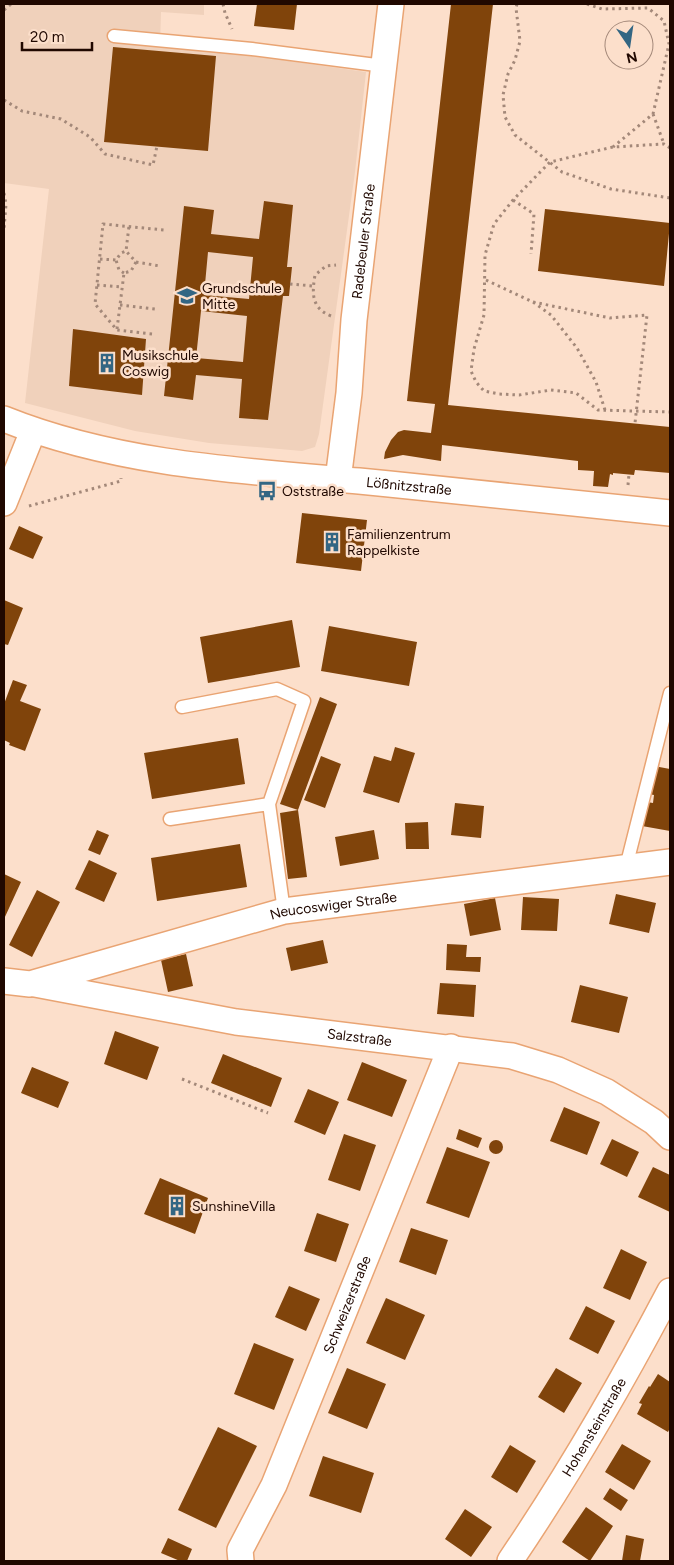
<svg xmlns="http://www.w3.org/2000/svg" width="674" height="1565" viewBox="0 0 674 1565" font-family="Figtree,sans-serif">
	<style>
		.built { fill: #f0d1bb }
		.building { fill: #80440b; fill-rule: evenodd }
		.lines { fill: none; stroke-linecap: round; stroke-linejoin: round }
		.lane-casing { stroke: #e9a473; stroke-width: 15 }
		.street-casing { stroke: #e9a473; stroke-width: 28 }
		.path { stroke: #a38879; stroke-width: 3; stroke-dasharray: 2.5 4; stroke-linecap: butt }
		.lane { stroke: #fff; stroke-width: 12 }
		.street { stroke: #fff; stroke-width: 25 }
		.labels { text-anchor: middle; stroke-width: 5; stroke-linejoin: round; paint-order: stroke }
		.street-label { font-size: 14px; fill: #200800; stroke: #fcdfcb }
		.poi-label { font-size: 14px; fill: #200800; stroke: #fcdfcb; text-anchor: start }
	</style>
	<rect width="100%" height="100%" fill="#fcdfcb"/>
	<!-- built -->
	<path class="built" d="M4,4H204V15L161,12L160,46L225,52L366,72L355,172L319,434L315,447L302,451L209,443L135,431L25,403L49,189L4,183Z"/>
	<!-- building -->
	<path class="building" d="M257,4H297L294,30L254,26Z
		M451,4H493L448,405L670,427V473L635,470L634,475L613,473V475L610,474L608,487L593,486L594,471L578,470V461L442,445L441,461L403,455L384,459L385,452L391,440L398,432L404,430L431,433L435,404L407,401Z
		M113,47L216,56L208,151L104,142Z
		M264,201L293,205L287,267H292L289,296H283L268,420L239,418L242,379L196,375L193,400L164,396L184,206L214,210L211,234L259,239ZM208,252L253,257L249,299L204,295ZM201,311L247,316L243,362L196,358Z
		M545,209L670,223L664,286L538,271Z
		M73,329L146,339L142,395L69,386Z
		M302,513L367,520L361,571L296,563Z
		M19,526L43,537L33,559L9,549Z
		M4,600L23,608L8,645L4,644Z
		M292,620L300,667L208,683L200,637Z
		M329,626L417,642L409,686L321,671Z
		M13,680L27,685L20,701L41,709L25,751L9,745L10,743L4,740V704Z
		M320,697L337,704L298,810L280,804Z
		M238,738L245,784L152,799L144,753Z
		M395,747L415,753L399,803L363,792L374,756L391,761Z
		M321,756L341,764L325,808L304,800Z
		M654,766L670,769V831L642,826L647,802L653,803L654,795L649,794Z
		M455,803L484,806L481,838L451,835Z
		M298,810L307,877L288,879L280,813Z
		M428,822L429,849H406L405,823Z
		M97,830L109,835L100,855L88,850Z
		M374,830L379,859L340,866L335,837Z
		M240,844L247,887L157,901L151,858Z
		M89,860L117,873L104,902L75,889Z
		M4,874L21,882L4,919Z
		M37,890L60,902L32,957L9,945Z
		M616,894L656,903L649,933L609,924Z
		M523,897L559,899L557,931L521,930Z
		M495,898L501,930L470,936L464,904Z
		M323,940L328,963L291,971L286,948Z
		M447,944L467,945L466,957H481L480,972L446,970Z
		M186,954L193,986L168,992L161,960Z
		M440,983L476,985L474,1017L437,1014Z
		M580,985L628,997L619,1033L571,1022Z
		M115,1031L159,1047L147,1080L104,1064Z
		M223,1054L282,1078L271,1107L211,1083Z
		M362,1062L407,1080L392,1117L347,1100Z
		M32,1067L69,1082L58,1108L21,1093Z
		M308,1089L339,1102L325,1135L294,1122Z
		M564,1107L600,1122L587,1155L550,1141Z
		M459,1129L482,1138L478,1148L456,1139Z
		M344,1134L376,1145L360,1191L328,1180Z
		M612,1139L639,1152L627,1177L600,1164Z
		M489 1147a7 7 0 1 1 14 0a7 7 0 1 1-14 0Z
		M447,1147L490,1162L469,1218L426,1203Z
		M653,1167L670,1175V1212L638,1197Z
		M160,1178L208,1198L195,1234L144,1214Z
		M317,1213L349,1224L336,1262L304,1251Z
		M411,1228L448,1240L436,1275L399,1262Z
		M621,1249L647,1262L630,1300L603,1288Z
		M289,1286L320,1299L306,1331L275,1317Z
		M386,1298L425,1315L405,1360L366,1343Z
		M586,1306L615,1321L598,1354L569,1339Z
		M254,1343L294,1359L274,1410L234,1394Z
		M347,1368L386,1384L367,1429L328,1413Z
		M556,1368L582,1383L564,1413L538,1397Z
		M658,1374L670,1382V1428L668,1432L637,1414L642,1404L639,1403L649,1386L650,1387Z
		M218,1427L257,1446L216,1528L178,1510Z
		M622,1444L651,1461L634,1490L605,1472Z
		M510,1445L536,1461L517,1493L491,1477Z
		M323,1456L374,1473L361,1513L309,1496Z
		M610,1488L628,1500L621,1511L603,1499Z
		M586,1507L613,1526L590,1561L562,1542Z
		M465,1509L492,1527L471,1557L445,1539Z
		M626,1535L644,1539L640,1561H622Z
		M168,1538L192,1549L187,1561H180L161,1553Z"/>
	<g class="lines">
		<defs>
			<path id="lane" d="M114,36L252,49L384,66
				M182,707L277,689L304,701L269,804L284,911
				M170,819L269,804
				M626,867L670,693"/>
			<g id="street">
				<path id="s1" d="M4,419C116,464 240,471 359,481C463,491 567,502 670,513"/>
				<path id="s2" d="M338,480L349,393L354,320L391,4"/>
				<path d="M4,503L33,431"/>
				<path id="s3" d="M4,981L30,984L284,911L670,862"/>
				<path id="s4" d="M35,984L236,1022L512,1056L558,1070L607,1092L654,1122L670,1137"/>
				<path id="s5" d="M241,1561L240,1550L274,1485L451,1047"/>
				<path id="s6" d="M510,1561C569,1474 621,1384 670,1291"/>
			</g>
		</defs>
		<!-- lane casing -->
		<use href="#lane" class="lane-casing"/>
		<!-- street casing -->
		<use href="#street" class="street-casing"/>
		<!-- path -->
		<path class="path" d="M223,4L225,13L232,29
			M517,4L516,8L520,41L515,60L508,74L503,95L505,117L515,135L562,172L611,189L670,198
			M587,4L602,9L648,8L664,21L669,44L653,114L613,147
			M4,10L11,4
			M4,100L22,111L61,119L90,137L105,154L153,165L157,146
			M653,114L664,144
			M670,148L664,144L613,147L550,162L513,200L494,224L485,255L484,315L474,349L471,371L476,382L484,391L499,394L519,395L551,390L576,393L598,410L670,412
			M4,193L6,204L4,229
			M513,200L534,214L531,254
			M100,259L116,260
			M136,262L160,266
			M124,273L119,270L116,260L121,253L126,251
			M486,280L533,302L551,315L577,348L596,382L605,410
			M290,284L313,286
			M97,285L122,287
			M533,302L610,318L647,315L635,423
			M120,305L155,309
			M331,316C311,308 312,293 315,275L326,266L336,265
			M117,329L124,273L131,271L136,262L126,251L129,226
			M152,334L117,330L95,304L103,224L164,230
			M628,485L629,474
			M29,506L121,481V478
			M182,1079L268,1113"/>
		<!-- lane -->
		<use href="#lane" class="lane"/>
		<!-- street -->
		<use href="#street" class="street"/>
	</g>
	<!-- icons -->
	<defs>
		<symbol id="school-bare" viewBox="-9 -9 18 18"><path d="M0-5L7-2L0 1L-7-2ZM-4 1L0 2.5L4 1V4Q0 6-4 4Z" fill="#336683" stroke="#fcdfcb" stroke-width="2.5" paint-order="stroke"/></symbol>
		<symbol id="building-bare" viewBox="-9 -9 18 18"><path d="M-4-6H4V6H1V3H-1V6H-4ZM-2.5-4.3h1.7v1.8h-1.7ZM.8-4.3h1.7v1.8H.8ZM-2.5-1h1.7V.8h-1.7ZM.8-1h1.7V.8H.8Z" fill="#336683" stroke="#fcdfcb" stroke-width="2.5" paint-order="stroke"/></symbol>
		<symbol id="bus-bare" viewBox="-9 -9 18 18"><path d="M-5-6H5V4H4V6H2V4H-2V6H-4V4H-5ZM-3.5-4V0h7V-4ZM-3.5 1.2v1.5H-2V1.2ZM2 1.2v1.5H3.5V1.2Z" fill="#336683" stroke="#fcdfcb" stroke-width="2.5" paint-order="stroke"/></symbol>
	</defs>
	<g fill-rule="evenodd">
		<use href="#school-bare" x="173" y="282" width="28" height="28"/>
		<use href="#building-bare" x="93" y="349" width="28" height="28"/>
		<use href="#bus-bare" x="253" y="477" width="28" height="28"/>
		<use href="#building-bare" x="318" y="528" width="28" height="28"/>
		<use href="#building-bare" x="163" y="1192" width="28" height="28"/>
	</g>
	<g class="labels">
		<!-- street labels -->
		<g class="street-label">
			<text dy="5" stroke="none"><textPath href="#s2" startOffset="240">Radebeuler Straße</textPath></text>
			<text dy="5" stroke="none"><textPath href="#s1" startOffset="412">Lößnitzstraße</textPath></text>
			<text dy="5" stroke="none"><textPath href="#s3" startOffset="340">Neucoswiger Straße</textPath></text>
			<text dy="5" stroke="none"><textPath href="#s4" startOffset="329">Salzstraße</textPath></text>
			<text dy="5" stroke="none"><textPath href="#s5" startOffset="279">Schweizerstraße</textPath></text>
			<text dy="5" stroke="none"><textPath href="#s6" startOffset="158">Hohensteinstraße</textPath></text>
		</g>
		<!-- poi labels -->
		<g class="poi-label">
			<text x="202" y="293">Grundschule<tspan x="202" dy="16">Mitte</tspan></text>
			<text x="122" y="360">Musikschule<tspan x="122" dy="16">Coswig</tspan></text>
			<text x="282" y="496">Oststraße</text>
			<text x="347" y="539">Familienzentrum<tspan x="347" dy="16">Rappelkiste</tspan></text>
			<text x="192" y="1211">SunshineVilla</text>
		</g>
	</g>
	<!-- border -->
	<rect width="674" height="1565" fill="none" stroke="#200800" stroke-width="10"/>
	<!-- north arrow -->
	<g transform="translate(629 45) rotate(167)"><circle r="24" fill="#fcdfcb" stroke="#a4897a"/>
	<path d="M0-4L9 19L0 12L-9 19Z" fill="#336683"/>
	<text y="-8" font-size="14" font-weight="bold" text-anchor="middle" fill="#200800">N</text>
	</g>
	<!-- scale -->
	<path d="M22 42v8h70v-8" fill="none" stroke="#200800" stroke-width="2.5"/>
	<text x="30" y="42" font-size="15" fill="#200800" stroke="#fcdfcb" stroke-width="4" paint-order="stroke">20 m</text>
</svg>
